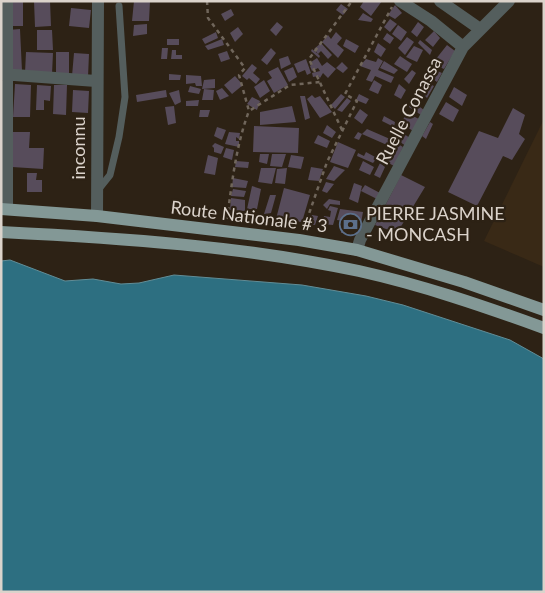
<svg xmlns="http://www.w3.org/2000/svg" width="545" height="593" viewBox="0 0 545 593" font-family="Lato,sans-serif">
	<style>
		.built { fill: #392916 }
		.water { fill: #2d6f81; stroke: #618d97 }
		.building { fill: #574c5b }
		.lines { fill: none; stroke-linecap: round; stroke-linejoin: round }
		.path { stroke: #70665b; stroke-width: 2.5; stroke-dasharray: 4 4; stroke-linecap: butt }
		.service { stroke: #545e5d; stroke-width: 7 }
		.minor { stroke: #545e5d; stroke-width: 12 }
		.primary { stroke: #839896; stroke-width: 12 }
		.labels { text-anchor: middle; stroke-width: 4.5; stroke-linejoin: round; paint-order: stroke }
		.street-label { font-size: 18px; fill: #dbd3cb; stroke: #2d2215 }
		.poi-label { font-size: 18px; fill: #dbd3cb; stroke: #2d2215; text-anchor: start }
	</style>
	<rect width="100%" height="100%" fill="#2d2215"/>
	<!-- built -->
	<path class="built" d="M544,119V267L484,241Z"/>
	<!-- water -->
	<path class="water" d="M10,260L65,281L93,279L121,284L139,283L174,275L302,285L366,296L403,305L510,340L544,359V592H1V261Z"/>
	<!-- building -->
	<path class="building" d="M12,1H23V26H12Z
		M34,1H50L51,26L35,27Z
		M134,1H150L149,21H132Z
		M364,1H382L371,16L360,7Z
		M341,4L348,9L343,15L336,10Z
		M395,5L402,13L395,19L388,15Z
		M71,8L91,10L89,28L69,26Z
		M231,9L234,15L225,21L221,14Z
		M363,13L373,19L371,22L358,20Z
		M390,19L397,24L390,32L384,27Z
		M277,22L283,27L276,36L270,30Z
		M418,22L424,27L417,37L411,32Z
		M147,24V34L133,36L134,25Z
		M398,25L407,32L401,41L392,34Z
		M238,27L243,34L235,42L230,33Z
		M20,29L22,71L10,72L8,30Z
		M37,30H52L53,50H37Z
		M434,31L440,38L433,47L425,40Z
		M216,32L218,38L205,44L202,39Z
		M336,32L342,38L337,44L344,50L338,58L322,42L328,35L331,39Z
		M387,33L394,38L390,44L383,39Z
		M407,37L414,42L405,55L398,48Z
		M167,39H179V45H167Z
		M222,39L224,45L208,50L205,46Z
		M346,39L359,46L355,53L343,46Z
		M420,40L432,50L430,55L418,43Z
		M321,43L332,55L328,59L321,51L318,54L320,56L319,58L311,51L312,49L318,54L314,49Z
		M378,43L386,49L381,57L374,52Z
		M447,45L455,51L444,69L432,64Z
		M414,46L423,50L417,62L406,57Z
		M162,48H168L167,59H161Z
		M271,48L276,53L267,65L261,60Z
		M172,50H176V55H182V59H171Z
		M227,51L230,59L221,62L218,54Z
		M26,52L53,53L52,74L25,73Z
		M56,52H69V75H56Z
		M74,53L89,54L88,77L72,76Z
		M288,56L291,64L281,69L279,59Z
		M400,56L412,64L407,72L394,64Z
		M317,58L322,66L327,62L336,69L328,78L323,73L320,78L318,76L313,77L312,73L320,71L318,68L312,71L310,66L312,64L311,62Z
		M378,58L383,61L378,70L394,77L391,83L375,76L372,82L366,80L371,70L360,66L366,59L376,62Z
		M306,59L311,73L307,75L305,70L298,73L294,64Z
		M384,61L398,70L394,74L380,68Z
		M342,62L348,68L343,73L336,68Z
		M252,64L257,68L253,73L260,79L256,84L249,78L247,80L242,76Z
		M278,67L288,85L274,93L267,81L272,78L268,72Z
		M293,67L297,77L289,82L284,71Z
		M431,68L442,73L437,82L426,74Z
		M412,70L416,73L409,84L404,79Z
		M169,74L181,75L180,80H169Z
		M186,75L201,76L202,86H196L195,83L186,84Z
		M235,76L243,85L232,94L224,85Z
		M215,79V88L202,89L204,80Z
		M264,80L270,91L260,98L254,87Z
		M374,80L382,85L378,94L369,90Z
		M425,82L434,86L427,98L419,90Z
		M15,84L31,85L30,117H13Z
		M399,84L406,90L401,99L394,95Z
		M37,85L51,86L50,101L44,100V110H36Z
		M54,85H67L66,115L53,114Z
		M190,86L201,89L199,94L188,92Z
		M454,87L467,95L462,106L449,97Z
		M222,88L229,96L220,100L216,91Z
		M204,89L214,90L213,100H202Z
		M73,90L89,91L88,113L72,112Z
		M166,90L167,97L137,102L136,95Z
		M179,90L181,102L175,105L169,93Z
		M341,94L345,97L335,109L331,105Z
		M359,94L369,99L366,104L356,100Z
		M312,95L315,98L320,96L332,112L320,118L307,99Z
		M300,96H305L310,118L305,120Z
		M252,97L260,101L257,110L247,104Z
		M347,98L351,101L342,112L337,110Z
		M199,100L198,106H186V101Z
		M412,101L424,110L421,115L409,107Z
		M446,102L459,110L453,122L439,114Z
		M174,106L176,123L168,125L165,107Z
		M292,106L296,122L260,125V112Z
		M513,108L525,115L519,134L525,139L512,160L503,156L477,206L448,192L479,131L498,138Z
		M360,109L368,115L362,124L354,118Z
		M200,110H210L208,117H199Z
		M407,113L419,119L413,131L401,123Z
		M384,116L395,122L394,127L382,121Z
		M430,122L433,124L426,139L422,136Z
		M327,125L336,132L332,138L323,133Z
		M254,126L299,128L298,153L253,152Z
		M217,127L226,130L222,140L214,136Z
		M367,129L390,139L387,145L362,134L359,140L354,138L358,132L362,134Z
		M398,130L410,138L406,146L394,138Z
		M13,132H30L29,148H44L43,169L12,167Z
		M229,132L240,133L239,139L236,137V141H239V147L225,144Z
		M318,135L330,141L327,148L314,143Z
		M393,141L403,147L394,166L381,159L385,153L388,155L393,148L390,145Z
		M338,142L356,150L348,168L330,162Z
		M215,143L224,147L221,154L214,152V148L212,146Z
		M226,148L234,150L232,160L223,157Z
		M366,152L377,158L373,163L357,156L358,153L364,156Z
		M260,154H269L267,164L259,162Z
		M272,154H286L282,167L270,166Z
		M208,155L218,158L215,175L204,173Z
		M291,155L304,157L301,169L288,167Z
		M236,161L249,162L248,168L235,167Z
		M363,161L374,167L370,175L359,170Z
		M380,163L385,167L380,178L374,175Z
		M334,166L345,170L334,181L326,179Z
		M311,167L323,169L319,181L308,180Z
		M261,168H276L272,184L258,182Z
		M287,168L285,184L275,183L277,169Z
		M27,173H37L36,180H42V192H27Z
		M401,175L425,187L397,233L375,225Z
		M233,178L248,181L246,188L232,187Z
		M326,182L334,184L327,193L322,191Z
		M354,183L362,186L358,203L349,199Z
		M365,185L380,193L377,199L361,191Z
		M252,186L261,189L257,209H247Z
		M284,188L310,195L302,222L276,219Z
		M233,189L246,191L244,197L231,196Z
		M270,195H276L271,213L264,214Z
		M231,198L245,200V211L230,210Z
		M329,199L340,201V205L330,204L327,209L323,205Z
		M330,206L338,208L333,225L322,224L324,216L330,217L331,211L328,210Z
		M340,209L363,212L361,223L337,220Z
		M312,215L318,216L315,225L308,224Z
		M342,223L356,225L355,232L341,233Z"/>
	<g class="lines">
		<!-- path -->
		<path class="path" d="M207,1L208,18L245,68L239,75L249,111L290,85L320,82
			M342,130L309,59L352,1
			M227,219C232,183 236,145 249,111
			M304,228L327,162L357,101L345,94L392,7"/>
		<!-- service -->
		<path class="service" d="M98,190L110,175L119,137L125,97L119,6"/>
		<!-- minor -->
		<path class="minor" d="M7,1V209
			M400,1L431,21L463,47
			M440,1L480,29
			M1,74L96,81
			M97,216L98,1
			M357,250L360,240L463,47L509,1"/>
		<!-- primary -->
		<path class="primary" d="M1,209L97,216L299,240L357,250L464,282L544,310
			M1,232C120,238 242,246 359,271C422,285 483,306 544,328"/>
	</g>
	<!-- icons -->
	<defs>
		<symbol id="bank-ring" viewBox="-11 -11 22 22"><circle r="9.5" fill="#2d2215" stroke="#5c6f8a" stroke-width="1.5"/><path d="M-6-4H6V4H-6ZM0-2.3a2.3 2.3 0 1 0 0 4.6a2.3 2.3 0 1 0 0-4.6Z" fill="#5c6f8a"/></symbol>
	</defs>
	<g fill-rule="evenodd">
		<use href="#bank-ring" x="338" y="212" width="25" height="25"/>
	</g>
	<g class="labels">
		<!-- street labels -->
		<g class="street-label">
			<text transform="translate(409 111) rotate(-62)" y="6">Ruelle Conassa</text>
			<text transform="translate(79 148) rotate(-90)" y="6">inconnu</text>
			<text transform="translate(249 217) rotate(7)" y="6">Route Nationale # 3</text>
		</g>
		<!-- poi labels -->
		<g class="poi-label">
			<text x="366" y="220">PIERRE JASMINE<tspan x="366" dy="21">- MONCASH</tspan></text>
		</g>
	</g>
	<!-- border -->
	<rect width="545" height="593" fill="none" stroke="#dbd3cb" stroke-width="5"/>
</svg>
